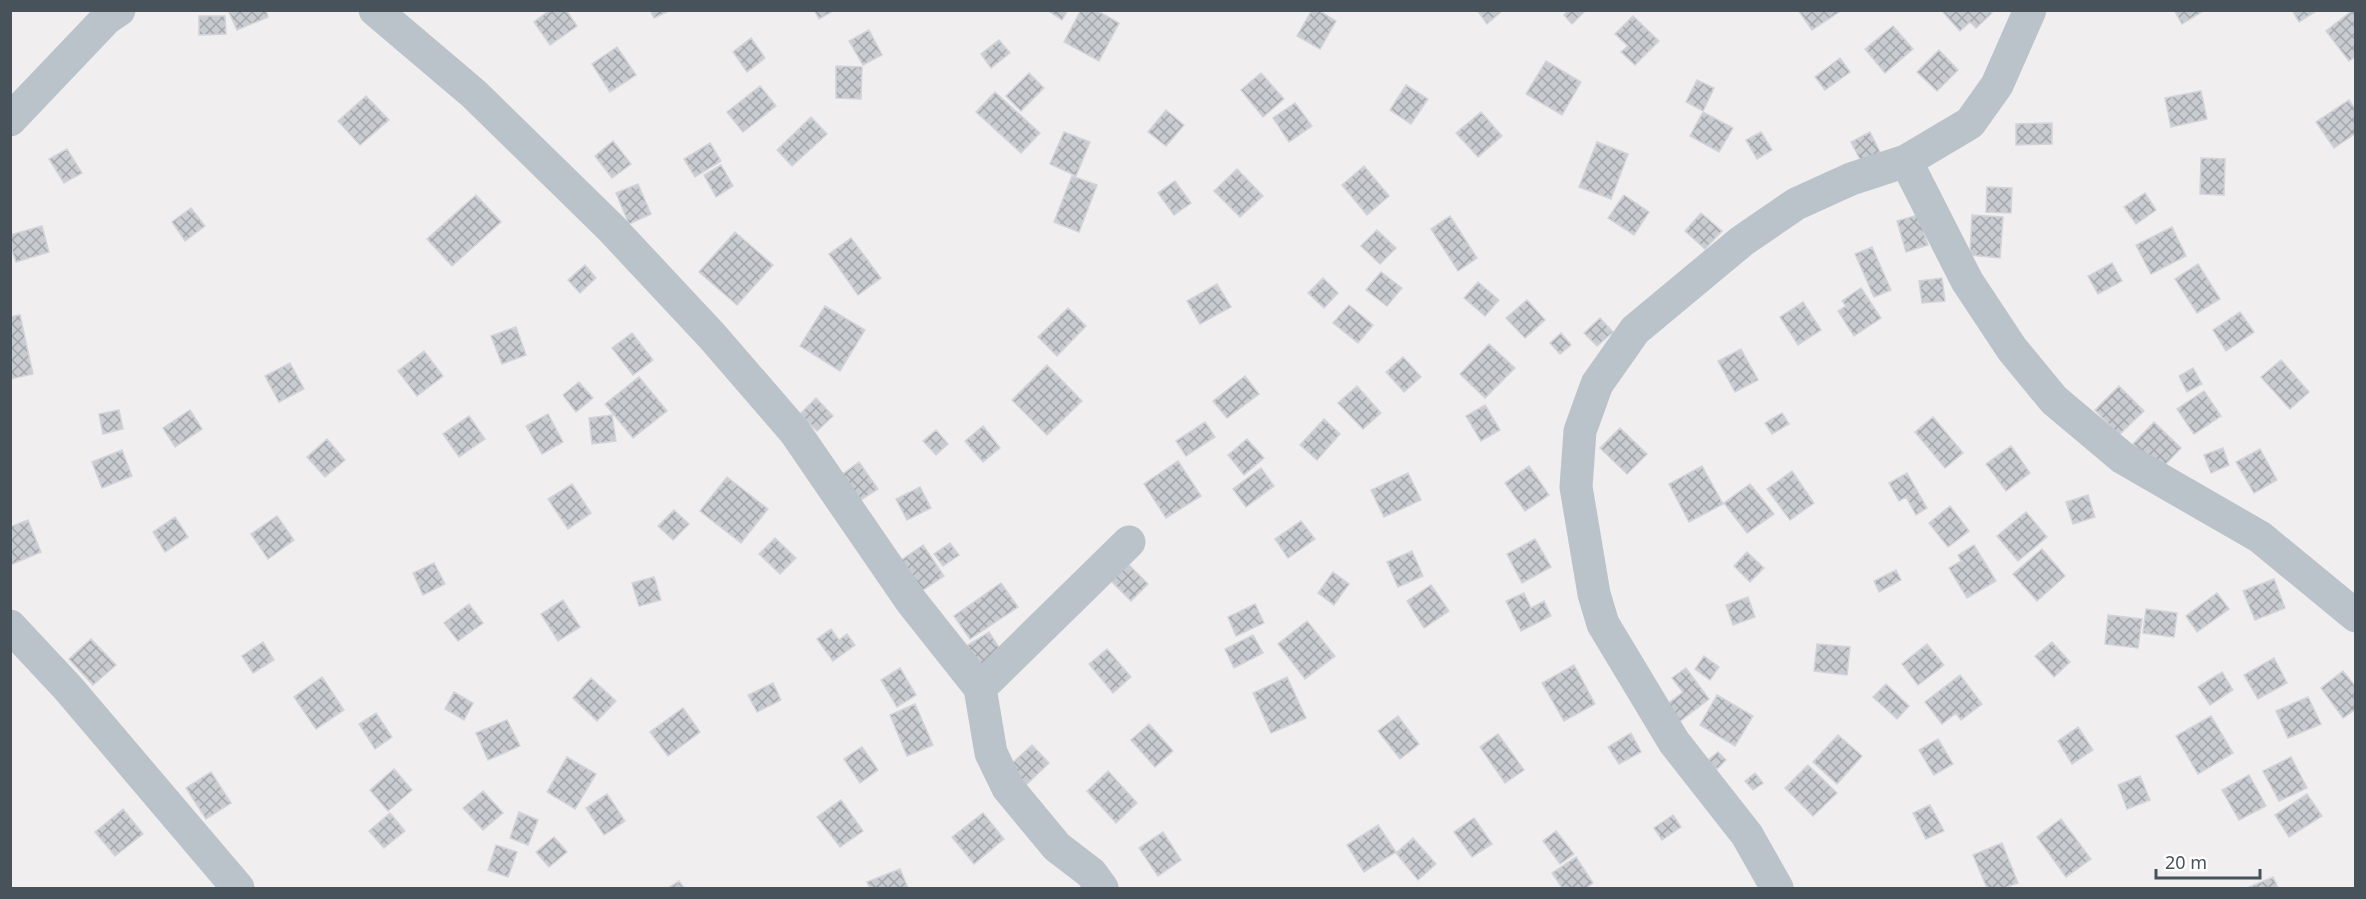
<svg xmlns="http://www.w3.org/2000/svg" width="2366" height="899" viewBox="0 0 2366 899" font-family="'Noto Sans',sans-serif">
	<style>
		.building { fill: url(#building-cross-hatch); stroke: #d2d4d9; stroke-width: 1.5 }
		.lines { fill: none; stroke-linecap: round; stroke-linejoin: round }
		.minor { stroke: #bac3ca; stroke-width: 33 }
	</style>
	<defs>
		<pattern id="building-cross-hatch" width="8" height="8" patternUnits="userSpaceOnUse" patternTransform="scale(1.5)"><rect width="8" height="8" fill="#c8cbd0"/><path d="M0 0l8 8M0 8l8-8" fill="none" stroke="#a4a7ac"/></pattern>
	</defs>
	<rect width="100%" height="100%" fill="#f0eeee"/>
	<!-- building -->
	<path class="building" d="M228,10H266L268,17L237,30Z
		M550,10H566L577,26L550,45L534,22Z
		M650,10H671L654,18Z
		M814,10H835L819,19Z
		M1047,10H1068L1062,20Z
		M1081,10H1096L1119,23L1099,61L1064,42Z
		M1312,10H1318L1336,21L1320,49L1297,36Z
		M1477,10H1503L1487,24Z
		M1568,10H1586L1572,24L1564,15Z
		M1798,10H1839V12L1812,30Z
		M1941,10H1990L1992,13L1976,28L1970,22L1960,31Z
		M2174,10H2205L2182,24Z
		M2292,10H2318L2299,22Z
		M2353,10H2356V56L2349,61L2326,31Z
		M199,16H225L226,34L199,35Z
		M1633,16L1659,41L1635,65L1621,52L1628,46L1615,34Z
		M1893,26L1913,49L1885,73L1865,49Z
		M869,30L882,55L863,65L849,41Z
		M751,38L765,58L747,72L733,52Z
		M999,40L1010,53L991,68L981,54Z
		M617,47L636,75L610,92L592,64Z
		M1939,50L1958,70L1937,91L1917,72Z
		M1840,58L1850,72L1825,90L1815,77Z
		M1546,61L1581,82L1562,115L1526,94Z
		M836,66L862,67L861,99L836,98Z
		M1029,73L1044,88L1021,111L1006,96Z
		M1261,73L1284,99L1263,117L1241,90Z
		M1697,80L1714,88L1703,111L1686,102Z
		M1406,85L1428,99L1411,124L1390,110Z
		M760,86L776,106L743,132L727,112Z
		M2201,91L2207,119L2171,127L2165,98Z
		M995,92L1040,133L1021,153L976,112Z
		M366,96L389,120L360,145L338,121Z
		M2349,100L2356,110V133L2334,148L2316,122Z
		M1295,103L1312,126L1289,142L1273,118Z
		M1166,110L1184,125L1166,146L1148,132Z
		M1481,112L1502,136L1478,157L1456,133Z
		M1703,112L1733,128L1719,152L1690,136Z
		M811,117L827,134L792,166L777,150Z
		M2052,123V144L2016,145V124Z
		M1064,132L1090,142L1076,176L1050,164Z
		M1761,132L1772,150L1757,159L1746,140Z
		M1870,132L1881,154L1863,165L1851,142Z
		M613,141L631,164L612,178L595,156Z
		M1597,142L1628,154L1611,199L1579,187Z
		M710,143L721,161L695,177L684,159Z
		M67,149L82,173L64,183L49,159Z
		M2201,158L2225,159L2224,195L2200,194Z
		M721,165L733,186L716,197L704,175Z
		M1364,166L1389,196L1367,215L1342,185Z
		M1237,169L1263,196L1240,217L1214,191Z
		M1072,176L1097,185L1079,232L1054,222Z
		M1175,181L1191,203L1174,215L1158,193Z
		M638,184L651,214L629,224L616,193Z
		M1987,187L2012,188L2011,213L1986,212Z
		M2145,193L2156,210L2136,224L2124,207Z
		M476,195L501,222L452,266L427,239Z
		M1624,195L1649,212L1634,235L1608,218Z
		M191,208L205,226L185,241L172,222Z
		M1701,213L1722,231L1705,249L1685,231Z
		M1918,215L1928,245L1906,252L1897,221Z
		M1972,215L2003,217L2000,258L1970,255Z
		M1450,216L1477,258L1458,271L1431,229Z
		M42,226L49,252L16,262L10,245V235Z
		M2172,227L2186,256L2151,274L2136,245Z
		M1377,230L1396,248L1380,264L1361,246Z
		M735,232L773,265L737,305L699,272Z
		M851,238L881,278L858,295L829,254Z
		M1872,247L1891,290L1874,297L1855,254Z
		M2112,263L2122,281L2098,294L2088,276Z
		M2198,264L2220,299L2197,313L2175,279Z
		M585,265L596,278L580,293L568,280Z
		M1381,272L1402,288L1387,306L1366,290Z
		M1323,278L1338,293L1324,308L1308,293Z
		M1942,278L1945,301L1922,303L1919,281Z
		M1478,282L1499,300L1485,316L1464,298Z
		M1217,284L1231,307L1200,324L1187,301Z
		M1861,288L1881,318L1854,336L1838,311L1846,306L1842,301Z
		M1527,300L1545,320L1525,338L1506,318Z
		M1803,302L1821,330L1798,345L1780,317Z
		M1349,305L1373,325L1358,343L1333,323Z
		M825,306L865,330L840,371L800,346Z
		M1068,308L1086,326L1057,356L1038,337Z
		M2240,312L2254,332L2226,351L2213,330Z
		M20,315L33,374L10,379V317Z
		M1600,318L1613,332L1597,346L1584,333Z
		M516,327L526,355L502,364L491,336Z
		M632,333L653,360L633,375L612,348Z
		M1561,333L1571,345L1560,354L1550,343Z
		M1489,344L1515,368L1485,398L1460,374Z
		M1741,349L1758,380L1735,392L1718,361Z
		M424,351L443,376L417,396L398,371Z
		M1403,357L1421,377L1404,392L1386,372Z
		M2281,360L2309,392L2290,409L2261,377Z
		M290,363L304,389L279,402L265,376Z
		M1047,365L1082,401L1047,435L1012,400Z
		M2193,368L2202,384L2187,392L2179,376Z
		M1245,376L1259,394L1227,418L1213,401Z
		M639,377L667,411L633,438L605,404Z
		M579,382L593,398L576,412L563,395Z
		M1357,386L1381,413L1363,429L1338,403Z
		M2119,386L2144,411L2119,435L2095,410Z
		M2204,391L2221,416L2194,434L2177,409Z
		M816,398L833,416L817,431L800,414Z
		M1485,405L1500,430L1481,441L1466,416Z
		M119,410L123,429L103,434L99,414Z
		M190,410L202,429L175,447L163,428Z
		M1782,413L1789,424L1772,434L1765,423Z
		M548,414L563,442L542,454L526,426Z
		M612,415L616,441L592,444L589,418Z
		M469,416L485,439L459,457L443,434Z
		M1933,417L1963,453L1945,468L1915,432Z
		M1324,419L1340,434L1317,460L1300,445Z
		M1205,422L1215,437L1186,456L1176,441Z
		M2154,422L2181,448L2160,470L2133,444Z
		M983,426L1000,448L983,462L965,441Z
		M1620,428L1647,454L1627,474L1600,448Z
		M936,430L948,444L936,455L923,441Z
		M327,439L345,460L325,477L307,457Z
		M1247,439L1264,458L1244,475L1228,455Z
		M2011,446L2030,473L2006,491L1986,464Z
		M2223,448L2229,465L2211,473L2204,455Z
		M2260,449L2277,480L2254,493L2236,462Z
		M122,450L132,476L102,488L92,462Z
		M1178,461L1201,496L1166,518L1144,484Z
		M859,462L878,489L853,505L836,479Z
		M1529,466L1549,495L1525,511L1505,483Z
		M1702,466L1723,504L1689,522L1669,484Z
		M1261,468L1274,486L1246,507L1233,489Z
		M1792,471L1814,503L1790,520L1767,489Z
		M1408,473L1421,500L1384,517L1371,490Z
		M1907,473L1927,508L1916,515L1906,497L1899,501L1889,483Z
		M727,477L768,509L741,543L700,511Z
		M572,484L591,513L568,529L548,499Z
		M1750,484L1774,514L1747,533L1724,503Z
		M920,487L931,508L907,520L896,499Z
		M2088,495L2095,517L2073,524L2066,502Z
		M1950,506L1969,531L1948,547L1929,523Z
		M674,510L689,524L673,540L658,526Z
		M2026,512L2047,537L2018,561L1997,536Z
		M277,516L294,540L268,559L251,534Z
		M175,517L188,537L165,552L153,532Z
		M28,520L41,552L10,565V527Z
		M1301,521L1315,539L1288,558L1275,539Z
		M775,538L796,558L780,574L759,554Z
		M1535,539L1551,567L1522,583L1507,554Z
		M950,543L959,555L943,566L934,554Z
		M923,545L944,576L920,592L900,561Z
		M1974,545L1996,581L1967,598L1949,568L1961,561L1958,555Z
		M2042,549L2065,576L2037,601L2013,574Z
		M1412,551L1423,576L1398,587L1387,562Z
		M1747,552L1764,568L1750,582L1734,566Z
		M434,563L445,584L423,595L413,573Z
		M1128,564L1148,584L1131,601L1111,581Z
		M1896,570L1901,580L1879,592L1874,581Z
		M1333,572L1349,584L1334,605L1318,593Z
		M654,577L661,600L639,606L632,583Z
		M2274,579L2285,608L2255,620L2243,591Z
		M1001,583L1018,607L970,639L954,616Z
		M1431,585L1449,611L1424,628L1407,601Z
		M1524,593L1531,608L1544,601L1551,616L1521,631L1506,601Z
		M2217,593L2229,609L2197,632L2186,616Z
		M1748,597L1755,617L1733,625L1726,605Z
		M563,600L580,627L558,641L541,614Z
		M469,604L483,623L458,641L444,623Z
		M1255,604L1264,623L1236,636L1228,617Z
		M2146,609L2177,613L2174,637L2143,633Z
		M2108,615L2142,619L2138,648L2105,644Z
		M1307,621L1335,656L1305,679L1278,644Z
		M831,629L839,640L847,634L855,645L833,661L817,639Z
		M989,632L1006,658L977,676L960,650Z
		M1253,635L1263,653L1234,668L1225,649Z
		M91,639L116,665L93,685L69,659Z
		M263,642L274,660L253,673L242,656Z
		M2052,642L2070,662L2054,677L2035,656Z
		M1817,644L1850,647L1847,675L1814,671Z
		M1927,644L1944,665L1918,685L1902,664Z
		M1107,649L1131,677L1113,693L1089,664Z
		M1704,656L1719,667L1710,680L1695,669Z
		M2274,658L2287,683L2258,699L2244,675Z
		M1574,665L1595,704L1564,721L1542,683Z
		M900,668L916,695L897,707L881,680Z
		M1686,668L1709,699L1679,722L1666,705L1683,692L1672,678Z
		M2343,671L2356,687V709L2343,718L2321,688Z
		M2222,672L2233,690L2210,705L2198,687Z
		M1960,675L1982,704L1961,720L1956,713L1942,724L1925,702Z
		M322,677L344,710L316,729L294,697Z
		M1287,677L1306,718L1271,733L1253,693Z
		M591,678L616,701L597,721L573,698Z
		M773,683L781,700L757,712L748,695Z
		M1886,684L1909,706L1897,719L1873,697Z
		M454,692L473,703L464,720L445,709Z
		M1717,695L1753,716L1735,746L1700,725Z
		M2308,697L2321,724L2288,738L2276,711Z
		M915,704L933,745L907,756L890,715Z
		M683,708L700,732L668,756L650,732Z
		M376,713L392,737L375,749L359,724Z
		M1398,716L1419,744L1400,759L1378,731Z
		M2211,716L2233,753L2198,774L2176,736Z
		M507,720L520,746L488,760L476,733Z
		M1149,724L1173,751L1155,767L1131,740Z
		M2078,727L2093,750L2072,764L2058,741Z
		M1631,733L1641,752L1619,764L1608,747Z
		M1498,734L1524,770L1505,783L1480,747Z
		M1838,735L1862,756L1837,784L1813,762Z
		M1938,739L1953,764L1934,775L1919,750Z
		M1032,745L1049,763L1024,787L1007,768Z
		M862,747L878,770L860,783L844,759Z
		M1718,752L1726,760L1717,769L1708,760Z
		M567,757L596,774L575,809L547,792Z
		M2291,757L2307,788L2279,801L2263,771Z
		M1808,765L1837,793L1813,816L1785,788Z
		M394,769L412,790L388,811L370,790Z
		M1108,771L1137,803L1116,823L1087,791Z
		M211,772L231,803L206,819L186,788Z
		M1755,773L1763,783L1753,790L1745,781Z
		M2249,775L2266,806L2239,820L2222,790Z
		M2140,776L2150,800L2127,809L2118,785Z
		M483,791L503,813L483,830L463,808Z
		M607,794L625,821L604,835L586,808Z
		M2307,794L2322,816L2289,837L2275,815Z
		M841,800L863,831L840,847L817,817Z
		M1930,805L1944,831L1926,839L1913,813Z
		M123,809L143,834L115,856L95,832Z
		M519,812L538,820L528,845L510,838Z
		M390,813L405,831L384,848L369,831Z
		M983,813L1004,839L974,864L952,837Z
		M1673,815L1681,827L1662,840L1654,828Z
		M1474,818L1492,844L1472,857L1454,832Z
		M2061,819L2091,859L2066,877L2037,837Z
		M1378,825L1396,852L1364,872L1347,845Z
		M1556,831L1574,854L1560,864L1543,841Z
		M1163,832L1181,860L1158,876L1139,848Z
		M554,837L567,852L549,867L536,852Z
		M1413,838L1436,864L1418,880L1396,853Z
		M2002,843L2018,883L2004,888H1987L1973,855Z
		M496,845L517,852L508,877L488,870Z
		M1576,857L1593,883L1586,888H1562L1552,873Z
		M900,869L908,888H870L867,882Z
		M2273,877L2278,888H2247Z
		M679,881L684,888H668Z"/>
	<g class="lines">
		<!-- minor -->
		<path class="minor" d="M375,10L474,94L611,228L712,336L795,432L911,601L980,688
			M10,120L107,18L119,10
			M1906,161L1967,281L2012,349L2054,400L2123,458L2260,537L2356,616
			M10,626L68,688L238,888
			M1102,888L1091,873L1057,847L1008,788L991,753L980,688L1129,542
			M1777,888L1747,835L1674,742L1603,624L1594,594L1576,487L1580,431L1597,384L1635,330L1742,241L1796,204L1851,179L1906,161L1970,123L1997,85L2030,10"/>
	</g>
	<!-- border -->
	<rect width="2366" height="899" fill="none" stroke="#47525a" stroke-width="24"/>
	<!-- scale -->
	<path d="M2156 869v9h104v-9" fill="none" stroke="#47525a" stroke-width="3"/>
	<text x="2165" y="869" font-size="18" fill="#47525a" stroke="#ffffff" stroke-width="4.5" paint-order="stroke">20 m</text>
</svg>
